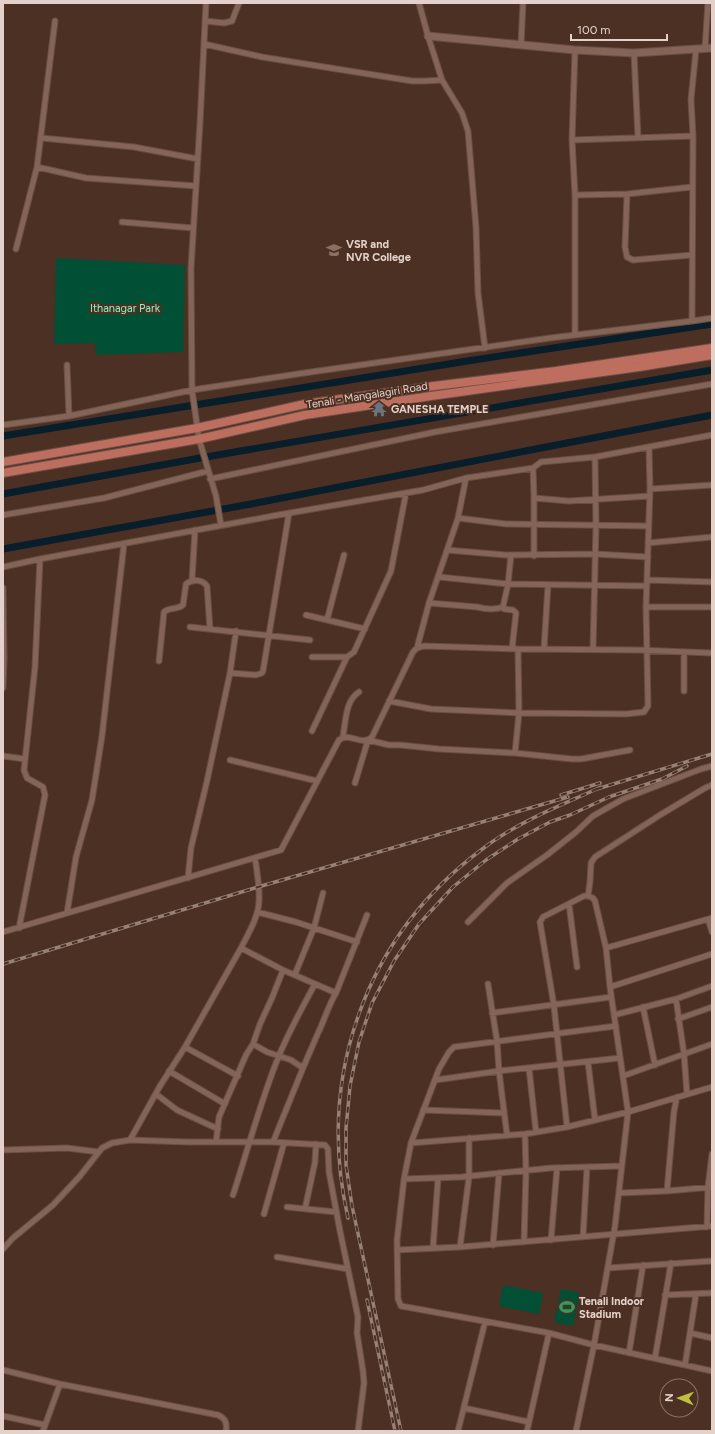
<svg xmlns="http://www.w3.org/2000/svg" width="715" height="1434" viewBox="0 0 715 1434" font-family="Figtree,sans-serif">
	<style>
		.green { fill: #015035 }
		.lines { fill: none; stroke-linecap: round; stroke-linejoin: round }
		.canal { stroke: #081e2a; stroke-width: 7 }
		.street-casing { stroke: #674f44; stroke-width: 7 }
		.secondary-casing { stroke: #674f44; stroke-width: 9 }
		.primary-casing { stroke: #674f44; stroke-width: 10 }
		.street { stroke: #846457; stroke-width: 5 }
		.secondary { stroke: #846457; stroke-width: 7 }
		.primary { stroke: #be6e5f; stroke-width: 8 }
		.rail-casing { stroke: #978075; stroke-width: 3.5 }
		.rail { stroke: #4c3023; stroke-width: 2; stroke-dasharray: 6; stroke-linecap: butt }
		.labels { text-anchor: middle; stroke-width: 4; stroke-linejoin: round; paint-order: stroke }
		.poi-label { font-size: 11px; font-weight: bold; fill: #e4d2ca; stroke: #4c3023; text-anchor: start }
		.park-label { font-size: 11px; fill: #89f2c0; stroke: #4c3023 }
		.street-label { font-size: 11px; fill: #e4d2ca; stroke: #4c3023 }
	</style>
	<rect width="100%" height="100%" fill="#4c3023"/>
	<!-- green -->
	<path class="green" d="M56,258L185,265L183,352L96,355L95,343L54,344Z
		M503,1285L543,1293L539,1314L499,1306Z
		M561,1289L580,1293L573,1326L554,1322Z"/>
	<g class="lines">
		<!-- canal -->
		<path class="canal" d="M3,436L461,362L712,324
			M3,494L200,458L712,370
			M3,549L251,504L712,415"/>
		<defs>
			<path id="street" d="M206,3L200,123L191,268L192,390L199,439L216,496L221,525
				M419,3L428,36L442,80L462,113L468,131L476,227L478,293L485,348
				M205,21L224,23L232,21L239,3
				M204,44L262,57L412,81H425L442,80
				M521,45L523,3
				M705,48L708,3
				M634,53L638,138
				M42,138L134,147L198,159
				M572,140L693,136
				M37,167L86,178L196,186
				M627,194L625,247L627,257L633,260L692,255
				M575,195L627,194L692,187
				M122,222L193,228
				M16,249L37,167L55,21
				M692,321L693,136L691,99L696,50
				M575,335V195L572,140L575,50
				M67,365L69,416
				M3,425L69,416L192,390L304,373L550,338L692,321L712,318
				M533,468L534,498V556
				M210,479L435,432L712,384
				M650,489L712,485
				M534,498L569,501L650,496
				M3,515L104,498L208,471
				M458,518L506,524L649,526
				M648,543L712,537
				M447,550L506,555L595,554L648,557
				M511,555L508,584L503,607L504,609L513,610L516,613L512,649
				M3,567L40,559L278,515L423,490L466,478L533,468L541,462L595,457L712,435
				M439,577L508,584L647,586
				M192,580L195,530
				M648,580L712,582
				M3,588L4,658L3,688
				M429,603L477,607C485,609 495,610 503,607
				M646,607H712
				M306,615L365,629
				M327,620L344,555
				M190,627L310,640
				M417,648L429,603L458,518L466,478
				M544,649L548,585
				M593,650L596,526L595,457
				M684,652V691
				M312,657H347L354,652L391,571L406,493
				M159,661L164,612C169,607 177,610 183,605L186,584C192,579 202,579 207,586L210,629
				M230,673L256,675L262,673L263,671L289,513
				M389,701L431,709L519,713L626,714L644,712L648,706L646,607L650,489L649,447
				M312,731L347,657
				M343,736C346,721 345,701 359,692
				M515,753L519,713L518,649
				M3,756L25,759
				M230,760L317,781
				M355,783L368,740L389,745H400L439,749L515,753L572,759H581L630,750
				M188,878L191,848L207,781L230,673L236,631
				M588,896L590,882L591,863L595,857L660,815L705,788L712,785
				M569,904L577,967
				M257,912L296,922L357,942
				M67,913L76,857L92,800L102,736L124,544
				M708,919L712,932
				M468,922L507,883L547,855L576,832L593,816L623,799L701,769L712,766
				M19,928L45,795L43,787L27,778L24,770L35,667L40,559
				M3,932L281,850L339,740C350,731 361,747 372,737L413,652L417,648L424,646L518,649L638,650L712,653
				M606,948L712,918
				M295,974L314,928L323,893
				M488,984L497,1041L499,1071L507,1135
				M610,987L712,954
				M336,993L367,915
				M676,999L684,1054L687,1094
				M643,1007L655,1065
				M492,1013L611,997
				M614,1015L676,999L712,986
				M678,1019L712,1007
				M253,1044L267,1052L291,1060L303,1068C308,1056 313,1045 318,1033C325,1019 328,1006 336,993L283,970
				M185,1047L238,1076
				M588,1062L595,1120
				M529,1068L536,1132
				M169,1071L225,1104
				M623,1076L712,1044
				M436,1080L499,1071L620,1058
				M712,1087L628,1112L567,1127L525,1134L411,1143L404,1179L397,1240L398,1299L401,1306L549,1333L594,1345L712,1371
				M156,1094L177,1110L218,1129
				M423,1110L504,1113
				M567,1127L554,1006L540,922L543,917L584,896H588L593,898L595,901L606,948L610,987L628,1112L615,1226L594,1345L576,1431
				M130,1140L160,1086L185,1047L241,948
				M216,1142L219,1117L246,1055L253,1044L260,1024L272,998L283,970L241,948C248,934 258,918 259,902C260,888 257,871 255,858
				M273,1142L303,1068
				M411,1143L439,1069L449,1052L454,1047L616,1026
				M3,1150L67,1148L99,1152
				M404,1179L461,1177L551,1168L622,1166
				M667,1191L674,1111L677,1097
				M619,1193L667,1191L712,1187
				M233,1195C248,1149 260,1103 278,1058C288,1033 302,1008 315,984
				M287,1207L336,1212
				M305,1209L315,1162L316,1144
				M264,1214L284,1143
				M707,1227L708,1187L712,1154
				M583,1237L587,1167
				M551,1240L557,1168
				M524,1242L526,1172L525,1134
				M493,1245L499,1173
				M460,1247L469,1177V1138
				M433,1248L438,1179
				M3,1249L13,1238L53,1205L80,1176L102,1148L112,1143L130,1140L188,1142H273L325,1145L328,1149L329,1172L340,1231L358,1317L357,1333L363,1371L364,1383L358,1431
				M397,1250L460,1247L712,1226
				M277,1257L348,1269
				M608,1268L712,1261
				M665,1295L712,1293
				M690,1333L712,1338
				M629,1353L643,1265
				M655,1358L671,1263
				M685,1365L696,1294
				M3,1370L60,1384L218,1415C226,1419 227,1423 226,1431
				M464,1408L529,1422
				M3,1416L45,1425
				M43,1431L60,1384
				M458,1431L485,1322
				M527,1431L549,1333"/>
			<path id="secondary" d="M428,36L575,50L634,53L712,48"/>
			<path id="primary" d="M3,462L197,428L305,404L434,386L556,371L712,348
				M3,473L199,439L305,415L431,396L639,367L712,355"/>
		</defs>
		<!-- street casing -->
		<use href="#street" class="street-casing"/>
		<!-- secondary casing -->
		<use href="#secondary" class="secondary-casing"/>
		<!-- primary casing -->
		<use href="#primary" class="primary-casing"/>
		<!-- street -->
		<use href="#street" class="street"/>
		<!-- secondary -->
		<use href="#secondary" class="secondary"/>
		<!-- primary -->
		<use href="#primary" class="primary"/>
		<defs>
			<path id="rail" d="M597,789L712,754
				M561,795L600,783
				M3,964L258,887L568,797
				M348,1218C316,1077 365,937 481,850C517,822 560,806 601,787
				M367,1300L395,1431
				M401,1431L352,1206L346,1165V1128L350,1086L359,1042L372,1003L394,961L419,924L453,887L486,860L518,839L550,822L570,815L609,797L662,779L687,766"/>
		</defs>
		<!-- rail casing -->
		<use href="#rail" class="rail-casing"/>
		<!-- rail -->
		<use href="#rail" class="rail"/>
	</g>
	<!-- icons -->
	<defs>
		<symbol id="university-bare" viewBox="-9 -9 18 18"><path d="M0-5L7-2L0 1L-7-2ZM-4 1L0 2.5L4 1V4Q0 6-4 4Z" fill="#8d6e63" stroke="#4c3023" stroke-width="2.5" paint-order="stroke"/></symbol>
		<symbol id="temple-bare" viewBox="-9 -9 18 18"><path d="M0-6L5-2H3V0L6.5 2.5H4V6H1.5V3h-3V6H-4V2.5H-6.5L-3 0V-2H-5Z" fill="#6b7280" stroke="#4c3023" stroke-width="2.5" paint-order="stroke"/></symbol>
		<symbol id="stadium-bare" viewBox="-9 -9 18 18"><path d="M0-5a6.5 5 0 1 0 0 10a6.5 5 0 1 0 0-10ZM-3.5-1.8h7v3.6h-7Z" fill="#2e9e5b" stroke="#4c3023" stroke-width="2.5" paint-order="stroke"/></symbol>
	</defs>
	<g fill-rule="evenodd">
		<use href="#university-bare" x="323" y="239" width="22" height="22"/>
		<use href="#temple-bare" x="368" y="398" width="22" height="22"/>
		<use href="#stadium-bare" x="556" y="1296" width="22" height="22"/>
	</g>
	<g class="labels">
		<!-- poi labels -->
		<g class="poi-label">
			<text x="346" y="248">VSR and<tspan x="346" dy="13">NVR College</tspan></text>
			<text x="391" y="413">GANESHA TEMPLE</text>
			<text x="579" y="1305">Tenali Indoor<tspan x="579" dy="13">Stadium</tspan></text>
		</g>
		<!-- park labels -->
		<g class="park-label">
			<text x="125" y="312">Ithanagar Park</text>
		</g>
		<!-- street labels -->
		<g class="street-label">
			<text transform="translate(367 395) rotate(-9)" y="4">Tenali - Mangalagiri Road</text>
		</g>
	</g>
	<!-- border -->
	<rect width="715" height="1434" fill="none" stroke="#e4d2ca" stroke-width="8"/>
	<!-- north arrow -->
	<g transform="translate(679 1398) rotate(272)"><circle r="19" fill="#4c3023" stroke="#897166"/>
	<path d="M0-3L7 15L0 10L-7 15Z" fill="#c1be40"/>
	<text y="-6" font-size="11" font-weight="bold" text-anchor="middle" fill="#e4d2ca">N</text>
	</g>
	<!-- scale -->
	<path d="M571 34v6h96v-6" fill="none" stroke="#e4d2ca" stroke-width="2"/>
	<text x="577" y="34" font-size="12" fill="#e4d2ca" stroke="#4c3023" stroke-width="3" paint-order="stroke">100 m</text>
</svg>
